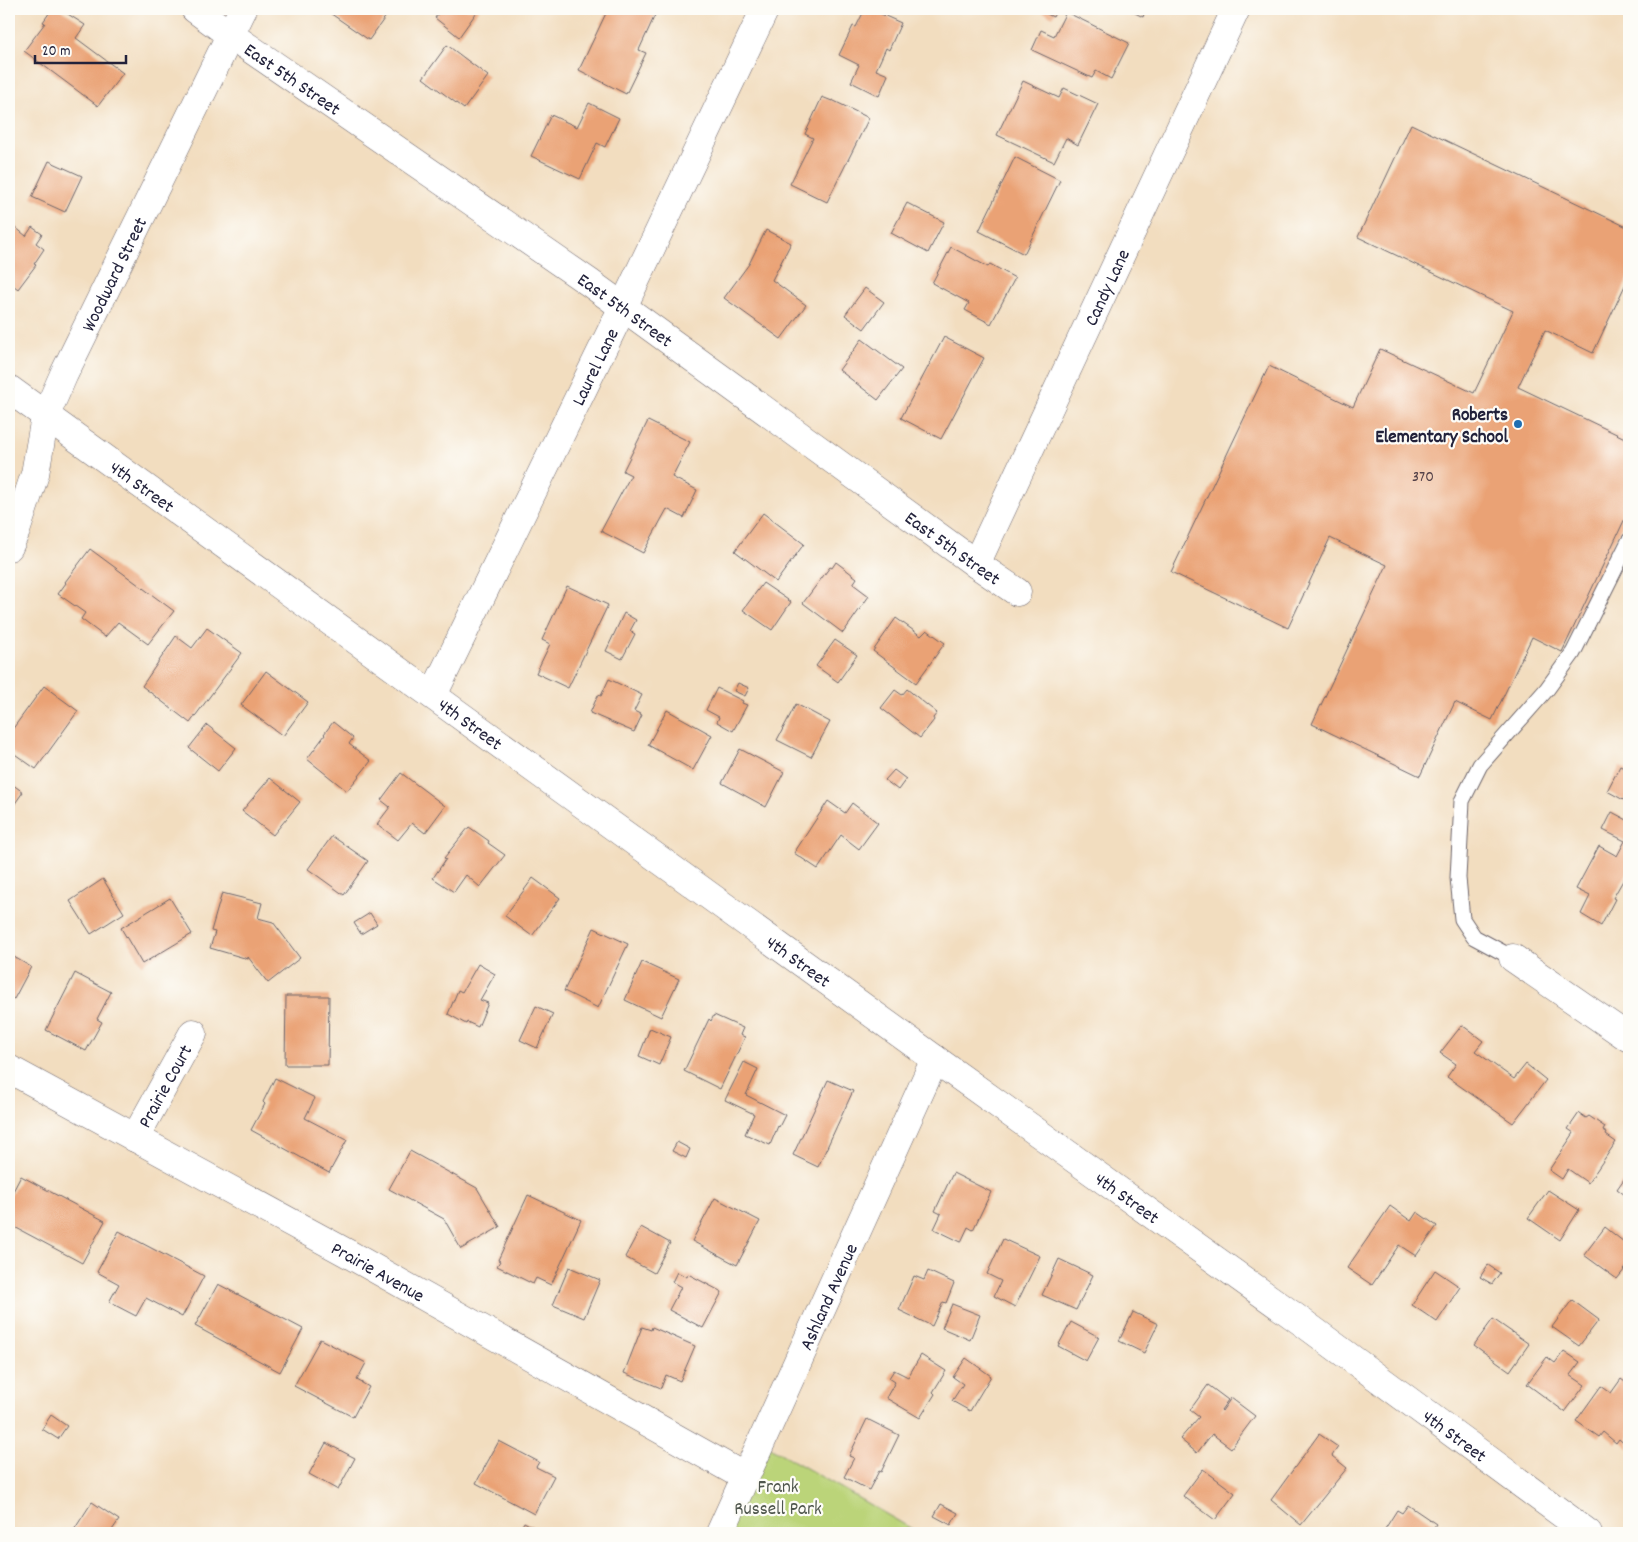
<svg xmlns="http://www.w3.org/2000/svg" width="1638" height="1542" viewBox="0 0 1638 1542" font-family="Dekko,sans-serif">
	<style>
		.green { fill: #bbd479; stroke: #6e7b5a }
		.building { fill: #eaa274 }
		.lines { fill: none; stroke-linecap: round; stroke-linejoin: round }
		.service-casing { stroke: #6b6369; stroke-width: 17 }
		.minor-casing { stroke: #6b6369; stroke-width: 29 }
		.tertiary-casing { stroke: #6b6369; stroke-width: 29 }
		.service { stroke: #fff; stroke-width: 15 }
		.minor { stroke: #fff; stroke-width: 28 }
		.tertiary { stroke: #fff; stroke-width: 28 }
		.poi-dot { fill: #1f6fb2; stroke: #fdfcf7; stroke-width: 2 }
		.labels { text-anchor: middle; stroke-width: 4.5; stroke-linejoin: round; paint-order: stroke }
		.number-label { font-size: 16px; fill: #544249 }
		.street-label { font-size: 19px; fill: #22223b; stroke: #fdfcf7 }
		.poi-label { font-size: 19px; font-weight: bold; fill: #22223b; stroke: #fdfcf7; text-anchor: end }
		.park-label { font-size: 19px; fill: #50574e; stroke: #fdfcf7 }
	</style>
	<rect width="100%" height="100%" fill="#fdfcf7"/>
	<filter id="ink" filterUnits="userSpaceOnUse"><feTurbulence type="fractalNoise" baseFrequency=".02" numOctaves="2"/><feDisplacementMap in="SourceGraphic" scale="10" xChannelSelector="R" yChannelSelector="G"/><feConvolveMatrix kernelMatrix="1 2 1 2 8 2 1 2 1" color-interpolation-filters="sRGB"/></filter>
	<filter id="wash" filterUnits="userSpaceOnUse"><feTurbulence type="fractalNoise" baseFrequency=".0096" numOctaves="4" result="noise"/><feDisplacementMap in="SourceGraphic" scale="20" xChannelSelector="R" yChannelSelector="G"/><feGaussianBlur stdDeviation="1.12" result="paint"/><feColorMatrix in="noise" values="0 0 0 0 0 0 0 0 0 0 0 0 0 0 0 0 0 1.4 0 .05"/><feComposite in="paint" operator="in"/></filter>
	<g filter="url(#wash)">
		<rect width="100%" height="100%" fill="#f2ddbf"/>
		<!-- green -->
		<path class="green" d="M761,1442L919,1533H720Z"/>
		<g id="blocks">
			<!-- building -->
			<path class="building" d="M52,9H60L85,25L76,38L123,73L98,106L24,51L45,23L43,22Z
				M328,9H391L369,40L327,11Z
				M441,9H479L459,37L435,18Z
				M608,9H642L655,15L639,50L646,53L626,94L579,70Z
				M865,9H870L901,23L889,50L886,48L876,70L888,75L879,96L851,82L859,65L839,55L853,26L856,27Z
				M1037,9H1057L1053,17Z
				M1127,9H1146L1143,17Z
				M1066,12L1129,43L1111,79L1096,71L1092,78L1032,50L1041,30L1054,36Z
				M447,45L488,76L464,109L423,78Z
				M1023,81L1059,98L1064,88L1098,104L1078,145L1066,138L1054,162L997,135Z
				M822,97L832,101V100L869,118L827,202L790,184L813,138L805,134Z
				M589,103L619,118L605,147L597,143L580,179L531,156L551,115L577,127Z
				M1411,124L1629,228V277L1593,353L1545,330L1518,387L1629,440V510L1562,652L1532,637L1492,720L1455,702L1420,776L1312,724L1387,565L1330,538L1288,628L1171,572L1269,366L1353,407L1380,349L1474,393L1513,311L1358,237Z
				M1015,157L1060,180L1024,254L979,231Z
				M49,161L82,176L65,212L32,197Z
				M907,203L944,222L928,253L891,233Z
				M15,227L26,236L32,227L42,234L36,243L44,249L34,264L36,265L18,289L9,282V236Z
				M766,230L791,243L772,280L806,305L781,339L724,298L749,264Z
				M951,247L988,267L990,264L1015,278L991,324L965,310L969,303L932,283Z
				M865,288L884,302L864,329L845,315Z
				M944,337L984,358L941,439L901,418Z
				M862,339L902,369L878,400L839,370Z
				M648,421L690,442L672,477L697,490L684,518L667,509L643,553L601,531L631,475L623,471Z
				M763,513L804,544L776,582L735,551Z
				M90,549L174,611L148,644L118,622L105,637L81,619L85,613L58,594L66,583L65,582Z
				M836,562L857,578L853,584L869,596L843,633L803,603L830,567L832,568Z
				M763,583L791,602L772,630L743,610Z
				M567,586L608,605L568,688L536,673L550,644L542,640Z
				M624,613L636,620L630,631L635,634L622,659L606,651Z
				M896,618L921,636L927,630L945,643L916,683L873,651Z
				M207,628L242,653L190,723L142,686L176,636L192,648Z
				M835,640L857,655L838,682L816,666Z
				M266,671L308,702L283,736L241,705Z
				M609,679L642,695L634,711L642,715L634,732L590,713L598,695L601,696Z
				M738,683L749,688L745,696L734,691Z
				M44,686L78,711L36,769L9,750V734Z
				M717,688L743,701L742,703L747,705L733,731L717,722L719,717L706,710Z
				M907,689L937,713L933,718L934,720L920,738L881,708L895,690L902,695Z
				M796,704L830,722L811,757L777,740Z
				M667,710L712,735L693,770L648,745Z
				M333,722L353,738L349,744L371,761L347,791L307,759L325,735L324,734Z
				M207,725L236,748L218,771L189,748Z
				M740,749L784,772L766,807L722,783Z
				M1620,766L1628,770L1629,767V803L1607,791Z
				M894,770L906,779L898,790L885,780Z
				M401,773L445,806L425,833L412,823L398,840L377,824L390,807L381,800Z
				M270,778L300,802L273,835L242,811Z
				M9,782L23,792L9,812Z
				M828,801L845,813L852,803L878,823L859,849L841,835L818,869L794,853Z
				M1612,812L1629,821V870L1613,898L1615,899L1601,926L1581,914L1590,896L1576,889L1599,846L1617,856L1625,841L1603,830Z
				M469,827L489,841L488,843L505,855L480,887L466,875L454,892L433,878L446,859L444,858Z
				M332,836L368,861L344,895L308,869Z
				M533,878L560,898L532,936L505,916Z
				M103,879L124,913L91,934L70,901Z
				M222,893L262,903L258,918L273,922L300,958L268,983L248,957V959L210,948L215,932L211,931Z
				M170,898L192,934L142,964L121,928Z
				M370,913L377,924L361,934L354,923Z
				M594,928L628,944L598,1008L564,991Z
				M9,954L31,967L14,999L9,996Z
				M642,962L679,979L661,1017L625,1000Z
				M478,964L495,974L480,1000L488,1003L478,1027L467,1022L466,1024L448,1014L458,990L462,992Z
				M75,973L111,992L97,1019L102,1022L86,1051L46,1030Z
				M286,996H329L328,1065H285Z
				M536,1006L553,1014L537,1048L520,1040Z
				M714,1015L743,1028L740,1035L745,1037L720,1089L684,1071L709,1019L711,1021Z
				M1462,1025L1483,1041L1475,1051L1514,1079L1526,1064L1546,1080L1513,1123L1447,1077L1456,1064L1440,1053Z
				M650,1028L671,1037L659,1065L639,1056Z
				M744,1062L758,1069L746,1095L785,1115L779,1127L778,1126L770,1145L745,1134L754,1114L725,1100Z
				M275,1078L315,1098L305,1118L347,1140L329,1173L251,1130L265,1104L263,1102Z
				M828,1080L853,1091L818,1167L793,1155Z
				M1579,1113L1586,1118L1589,1116L1605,1127L1603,1131L1607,1133L1606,1135L1616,1142L1588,1183L1568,1169L1562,1179L1549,1170L1574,1133L1568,1129Z
				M677,1142L690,1149L686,1158L672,1151Z
				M410,1151L477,1188L500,1227L461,1249L444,1219L389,1189Z
				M1629,1172V1198L1617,1189Z
				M953,1173L991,1192L973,1230L968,1227L961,1242L934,1229L941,1214L935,1211Z
				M21,1176L105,1221L82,1263L9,1224V1199Z
				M1548,1190L1579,1210L1560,1240L1528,1218Z
				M528,1195L581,1220L551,1285L536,1278L533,1284L497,1266L500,1261L498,1260Z
				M715,1198L760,1221L737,1265L692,1241Z
				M1390,1206L1411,1221L1417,1212L1437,1226L1416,1256L1399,1245L1372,1285L1347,1268Z
				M641,1227L670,1243L654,1273L625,1257Z
				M1605,1227L1629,1246V1264L1617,1279L1584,1255Z
				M119,1231L204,1276L182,1317L146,1298L136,1316L109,1302L119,1284L97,1272Z
				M1003,1239L1040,1256L1015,1307L994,1296L1001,1281L987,1274Z
				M1059,1259L1093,1275L1076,1310L1042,1295Z
				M1488,1265L1500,1273L1492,1284L1480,1277Z
				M569,1267L600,1280L584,1318L553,1305Z
				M1435,1270L1460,1287L1437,1322L1412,1305Z
				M928,1271L954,1283L946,1303L943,1302L932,1326L899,1310L914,1276L924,1280Z
				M677,1272L687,1277L688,1274L722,1292L703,1328L669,1310L681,1287L672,1282Z
				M218,1284L303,1329L280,1372L195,1326Z
				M1572,1300L1599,1320L1579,1346L1552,1327Z
				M952,1304L980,1315L970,1340L942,1328Z
				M1133,1312L1158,1324L1144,1353L1119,1341Z
				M1493,1319L1529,1344L1510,1371L1474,1345Z
				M1071,1322L1099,1337L1086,1361L1058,1346Z
				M642,1327L651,1330L652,1327L695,1346L680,1381L666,1375L661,1388L624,1373Z
				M320,1339L366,1363L357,1380L369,1387L353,1417L294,1386Z
				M1564,1351L1580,1362L1570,1375L1585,1385L1565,1412L1527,1384L1547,1357L1555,1363Z
				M921,1355L946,1371L933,1392L935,1394L920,1418L886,1398L895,1382L889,1378L894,1370L908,1377Z
				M966,1358L991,1376L970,1411L952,1401L963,1384L953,1377Z
				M1621,1379L1629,1385V1404L1627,1407L1629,1409V1448L1619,1439L1616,1443L1603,1432L1599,1437L1576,1421L1601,1386L1611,1393Z
				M1208,1385L1228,1400L1221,1410L1222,1411L1231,1398L1255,1416L1231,1448L1212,1434L1197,1453L1180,1439L1199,1417L1190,1410Z
				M51,1415L67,1426L58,1439L42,1429Z
				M867,1419L899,1435L881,1472L879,1471L869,1490L844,1477L854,1458L849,1456Z
				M1319,1434L1338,1447L1332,1456L1347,1468L1301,1525L1271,1500Z
				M499,1441L539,1462L536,1467L554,1476L534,1514L476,1483Z
				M326,1443L355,1458L338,1490L309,1474Z
				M1203,1469L1235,1493L1215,1520L1183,1496Z
				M92,1502L119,1520L110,1533H72Z
				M941,1504L958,1513L951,1525L934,1516Z
				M1408,1505L1436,1524L1431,1532L1433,1533H1389L1385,1529L1397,1510L1402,1513Z
				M524,1522L545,1533H518Z"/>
		</g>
	</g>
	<g filter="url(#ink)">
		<use href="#blocks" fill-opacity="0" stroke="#6b6369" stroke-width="1"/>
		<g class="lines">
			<defs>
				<path id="service" d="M1513,958L1474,937L1462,919L1458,878L1462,801L1480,765L1547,689L1573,653L1629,541"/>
				<g id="minor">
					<path id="s1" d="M195,9L229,34L590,283L976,564L1017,592"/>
					<path id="s2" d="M9,547L16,531L35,474L45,417L64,374L243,9"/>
					<path id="s3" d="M976,564L1236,9"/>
					<path id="s4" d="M433,695L623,307L765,9"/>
					<path d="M1513,958L1629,1038"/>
					<path id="s5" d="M9,1069L347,1253L745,1477"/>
					<path id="s6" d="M135,1138L193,1033"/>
					<path id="s7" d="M720,1533L935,1059"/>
				</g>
				<g id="tertiary">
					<path id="s8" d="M9,389L935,1059L1302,1322L1588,1533"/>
				</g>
			</defs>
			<!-- service casing -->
			<use href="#service" class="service-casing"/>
			<!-- minor casing -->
			<use href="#minor" class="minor-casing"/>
			<!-- tertiary casing -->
			<use href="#tertiary" class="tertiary-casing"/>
			<!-- service -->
			<use href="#service" class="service"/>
			<!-- minor -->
			<use href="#minor" class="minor"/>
			<!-- tertiary -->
			<use href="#tertiary" class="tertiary"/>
		</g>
	</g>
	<!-- markers -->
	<circle class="poi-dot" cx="1518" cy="424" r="5"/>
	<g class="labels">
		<!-- number labels -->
		<g class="number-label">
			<text x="1423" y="481">370</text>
		</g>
		<!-- street labels -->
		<g class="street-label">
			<text dy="7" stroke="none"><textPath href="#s1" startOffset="120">East 5th Street</textPath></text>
			<text dy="7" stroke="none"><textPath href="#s2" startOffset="294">Woodward Street</textPath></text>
			<text dy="7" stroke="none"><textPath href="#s3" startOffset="306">Candy Lane</textPath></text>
			<text dy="7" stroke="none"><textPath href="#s1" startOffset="525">East 5th Street</textPath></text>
			<text dy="7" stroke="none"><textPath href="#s4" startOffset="366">Laurel Lane</textPath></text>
			<text dy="7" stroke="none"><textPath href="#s8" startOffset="165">4th Street</textPath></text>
			<text dy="7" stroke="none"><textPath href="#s1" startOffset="930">East 5th Street</textPath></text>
			<text dy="7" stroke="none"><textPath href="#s8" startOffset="570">4th Street</textPath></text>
			<text dy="7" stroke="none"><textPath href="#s8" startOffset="975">4th Street</textPath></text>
			<text dy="7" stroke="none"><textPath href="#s6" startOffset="60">Prairie Court</textPath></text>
			<text dy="7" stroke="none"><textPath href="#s8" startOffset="1380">4th Street</textPath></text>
			<text dy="7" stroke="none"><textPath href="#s5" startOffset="421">Prairie Avenue</textPath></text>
			<text dy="7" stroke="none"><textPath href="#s7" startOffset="260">Ashland Avenue</textPath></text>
			<text dy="7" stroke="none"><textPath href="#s8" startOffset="1785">4th Street</textPath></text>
		</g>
		<!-- poi labels -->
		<g class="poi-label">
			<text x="1508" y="420">Roberts<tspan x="1508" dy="22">Elementary School</tspan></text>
		</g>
		<!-- park labels -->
		<g class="park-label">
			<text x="778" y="1492">Frank<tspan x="778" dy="22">Russell Park</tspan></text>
		</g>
	</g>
	<!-- margin -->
	<rect width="1638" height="1542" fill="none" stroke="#fdfcf7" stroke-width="30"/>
	<!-- scale -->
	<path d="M35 55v8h91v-8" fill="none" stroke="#22223b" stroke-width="2.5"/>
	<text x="42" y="55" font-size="15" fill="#22223b" stroke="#fdfcf7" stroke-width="4" paint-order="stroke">20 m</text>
</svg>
